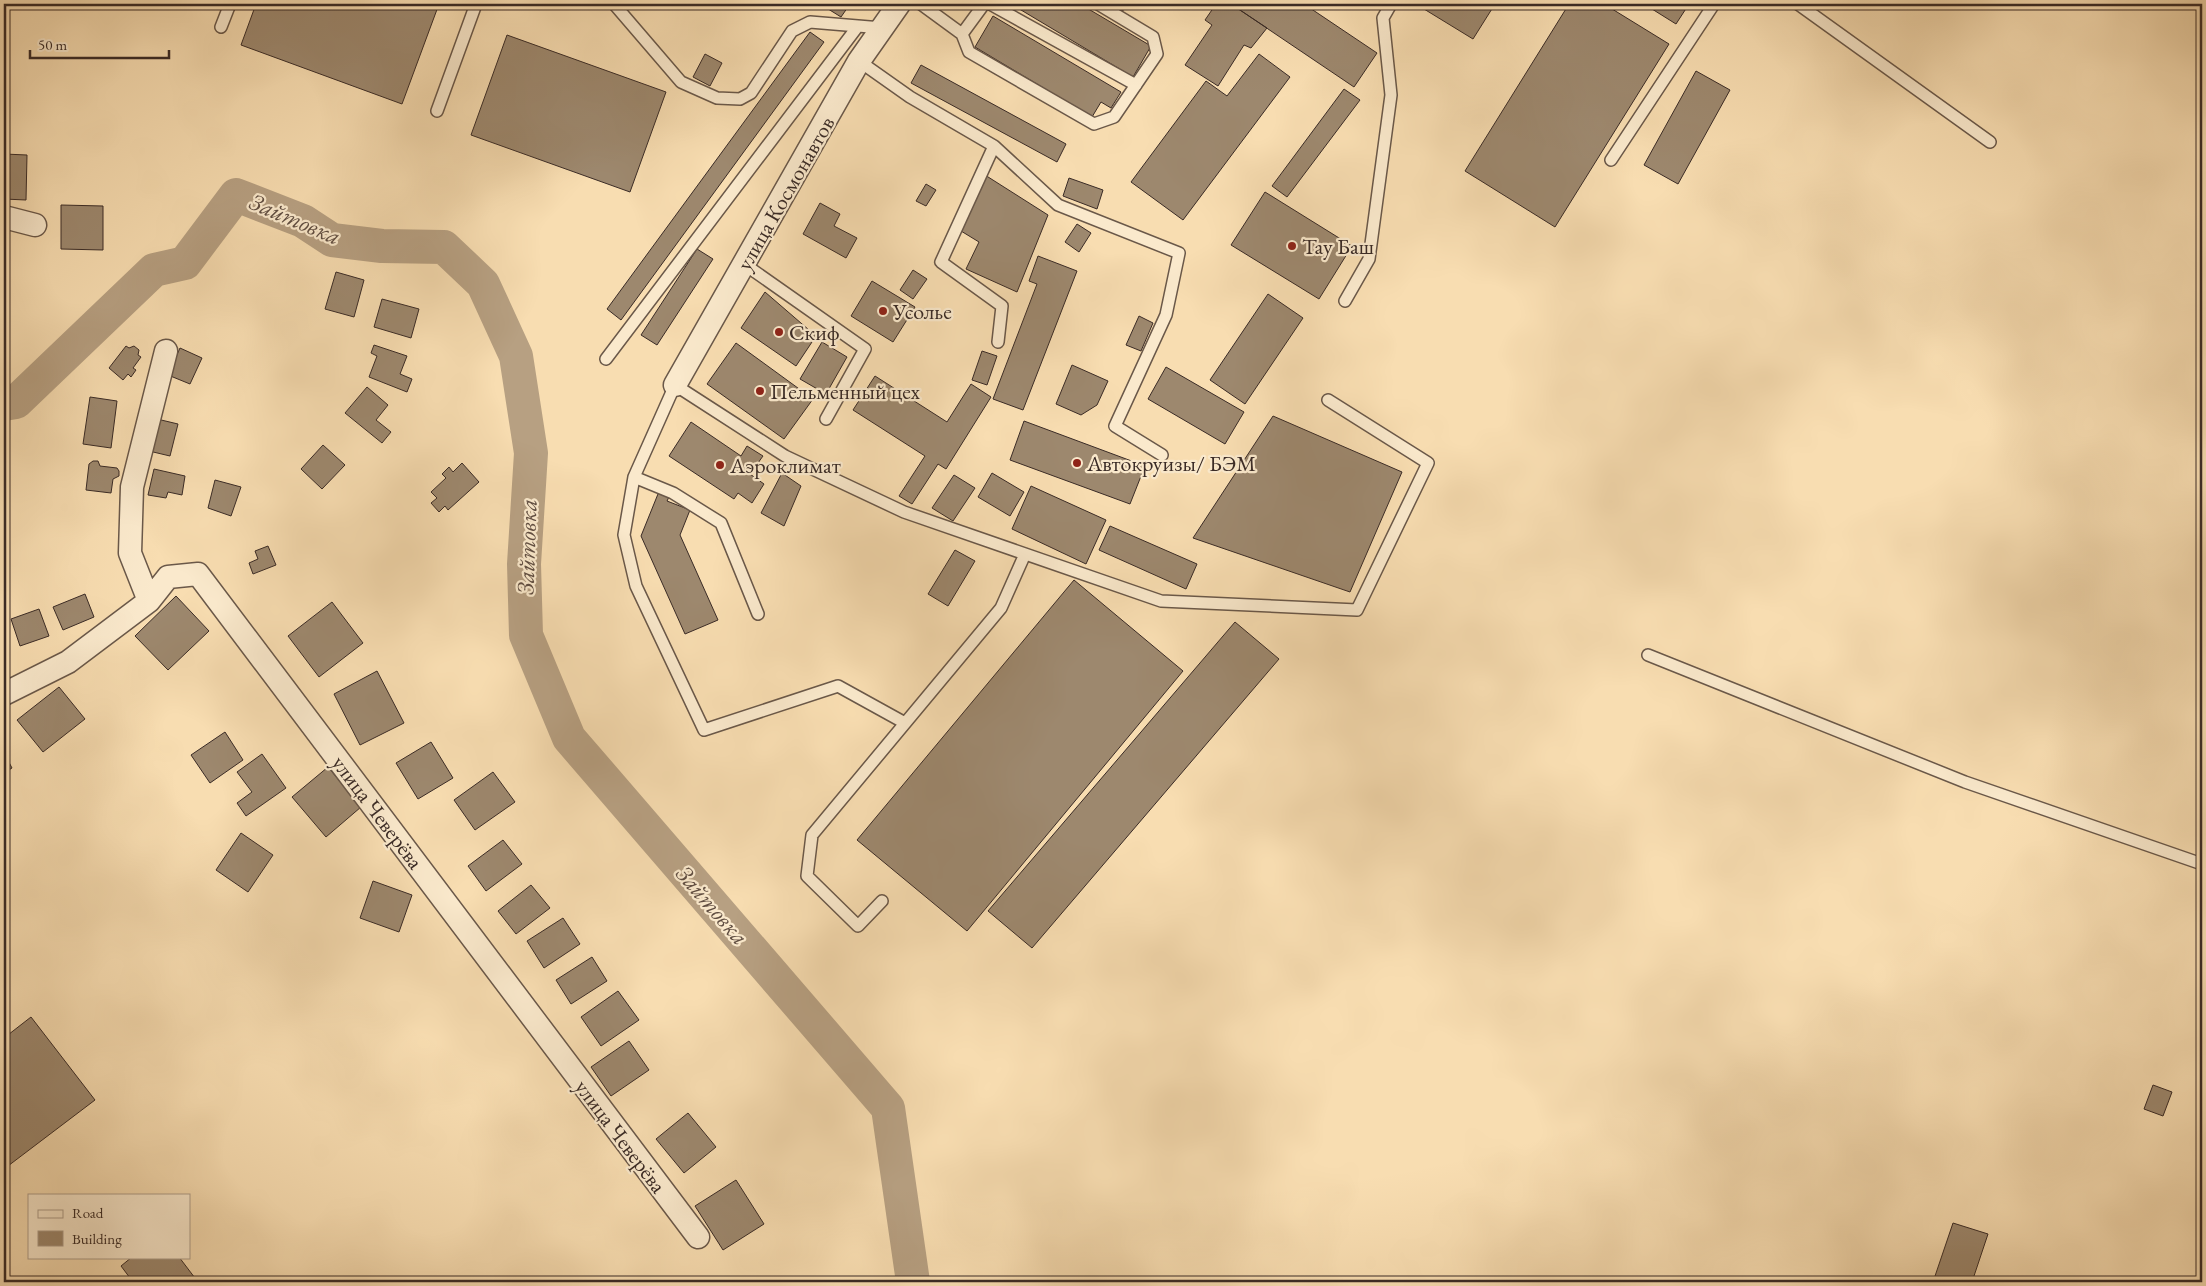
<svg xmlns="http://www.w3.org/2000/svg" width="2206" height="1286" viewBox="0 0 2206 1286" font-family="'EB Garamond',serif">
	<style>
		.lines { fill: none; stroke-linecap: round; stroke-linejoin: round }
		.river { stroke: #b7a082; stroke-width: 34 }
		.building { fill: #9d886e; stroke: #3a2b26 }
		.lane-casing { stroke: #6a5849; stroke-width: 14 }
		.street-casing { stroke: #6a5849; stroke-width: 25 }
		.lane { stroke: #fae9cc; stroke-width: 11 }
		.street { stroke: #fae9cc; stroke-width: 22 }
		.poi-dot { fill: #8f2418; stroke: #fae9cc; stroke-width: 2 }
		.labels { text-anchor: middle; stroke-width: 4.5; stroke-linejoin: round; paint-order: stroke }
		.street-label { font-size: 22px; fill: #3a2b26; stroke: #fae9cc }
		.poi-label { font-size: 22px; fill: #3a2b26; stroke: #fae9cc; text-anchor: start }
		.water-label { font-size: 24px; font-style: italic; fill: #604e42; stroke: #fae9cc }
	</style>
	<rect width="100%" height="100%" fill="#f8ddb1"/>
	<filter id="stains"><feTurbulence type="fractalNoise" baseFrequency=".004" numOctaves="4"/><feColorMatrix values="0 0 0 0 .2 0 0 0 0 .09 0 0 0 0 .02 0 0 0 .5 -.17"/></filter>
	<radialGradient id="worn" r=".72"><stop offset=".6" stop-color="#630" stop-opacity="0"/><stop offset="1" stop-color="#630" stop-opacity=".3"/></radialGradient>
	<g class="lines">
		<!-- river -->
		<path class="river" d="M4,404L16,402L154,270L185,263L236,195L303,221L332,240L382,246L444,247L483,284L516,356L531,453L524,564L526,635L569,738L888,1108L913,1282"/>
	</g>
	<!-- building -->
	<path class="building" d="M256,4H439L402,104L241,45Z
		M827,4H850L841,17L825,7Z
		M1011,4H1080L1151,46L1133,77Z
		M1109,4H1127L1122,12Z
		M1216,4H1231L1267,28L1251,48L1244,45L1218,86L1185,65L1212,25L1205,20Z
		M1231,4H1304L1377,53L1354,87Z
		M1427,4H1495L1473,39L1424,9Z
		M1569,4H1604L1669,44L1555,227L1465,171Z
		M1644,4H1689L1676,24Z
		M993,16L1121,92L1111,108L1101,102L1092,117L975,47Z
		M810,32L824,42L621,320L607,309Z
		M507,35L666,92L630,192L471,135Z
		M705,54L722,63L710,86L693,77Z
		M1259,54L1290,77L1183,220L1131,182L1206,81L1227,96Z
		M921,65L1066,144L1057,162L911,83Z
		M1696,71L1730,90L1678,184L1644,165Z
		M1344,89L1360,100L1287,197L1272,186Z
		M4,154L27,155L26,200L4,199Z
		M985,175L1048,215L1017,292L966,269L979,242L961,231Z
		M1069,178L1103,190L1097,209L1063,196Z
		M926,184L936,190L926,206L916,201Z
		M1265,192L1352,246L1319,299L1231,245Z
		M820,203L840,214L834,226L857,238L846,258L803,234Z
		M61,205L103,206V250L61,249Z
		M1077,224L1091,233L1079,252L1065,242Z
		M697,249L713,259L657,345L641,335Z
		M1038,256L1077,271L1023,410L993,399L1037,284L1029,281Z
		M913,270L927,279L913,299L900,290Z
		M336,272L364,280L354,317L325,309Z
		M872,281L915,307L893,342L851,316Z
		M765,292L816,336L796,366L741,328Z
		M1268,294L1303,318L1245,404L1210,380Z
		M382,299L419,309L411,338L374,327Z
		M1139,316L1153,323L1141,351L1126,345Z
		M822,342L847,357L826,394L800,379Z
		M736,343L813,399L784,439L707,384Z
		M374,345L407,356L400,374L412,379L407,392L369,377L377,356L371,353Z
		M126,346L129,348L134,346L139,350L138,355L141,357L133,368L136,370L131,377L128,374L123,380L109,368Z
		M180,348L202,358L190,384L168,375Z
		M982,351L997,356L987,385L972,380Z
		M1072,365L1108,381L1097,405L1081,415L1056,404Z
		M1166,367L1244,412L1225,444L1148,399Z
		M875,376L947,422L971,384L991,397L946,469L938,464L912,504L899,496L925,456L853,410Z
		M367,387L388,405L376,420L391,432L382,443L345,413Z
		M90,397L117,401L111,448L83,444Z
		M1273,416L1402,472L1350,592L1193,538Z
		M157,419L178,424L170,456L149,451Z
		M1024,421L1145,466L1130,504L1010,460Z
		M691,422L741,456L747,446L763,456L750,474L764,484L752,503L738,493L734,499L669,456Z
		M323,445L345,465L322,489L301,469Z
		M93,461H98L100,466L117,468L119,471V476L113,479L111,493L86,490L89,464Z
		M462,463L479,482L448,510L445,506L439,512L431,503L437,498L431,492L446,478L442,474L449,467L453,472Z
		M154,469L185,476L182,495L168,492L166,498L148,495Z
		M782,473L801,486L784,526L761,513Z
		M992,473L1024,492L1010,516L978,497Z
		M954,475L975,488L953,521L932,508Z
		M215,480L241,487L231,516L208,508Z
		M1031,486L1106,520L1086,564L1012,529Z
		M660,489L671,493L667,501L690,510L680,535L718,620L685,634L641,536Z
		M1110,526L1197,564L1186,589L1099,550Z
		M268,546L276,565L253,574L249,563L258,559L255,551Z
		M955,550L975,561L948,606L928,594Z
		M1074,580L1183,671L967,931L857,840Z
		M85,594L94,617L63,630L53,607Z
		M176,596L209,631L168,670L135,636Z
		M332,602L363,643L319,677L288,636Z
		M39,609L49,636L20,646L11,619Z
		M1235,622L1279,659L1032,948L988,911Z
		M377,671L404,723L360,745L334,694Z
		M59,687L85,719L43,752L17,720Z
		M225,732L243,760L210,783L191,755Z
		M431,742L453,778L418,799L396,763Z
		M4,753L12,768L4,773Z
		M262,754L286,788L246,816L237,803L252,792L237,772Z
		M328,767L361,807L326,837L292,797Z
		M493,772L515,802L475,830L454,800Z
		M241,833L273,855L248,892L216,870Z
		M503,840L522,864L486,891L468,866Z
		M373,881L412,895L399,932L360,918Z
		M531,885L550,908L516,934L498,911Z
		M563,918L580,944L544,968L527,941Z
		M592,957L607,981L571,1004L556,980Z
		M618,991L639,1020L601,1046L581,1017Z
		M31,1017L95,1100L4,1169V1038Z
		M629,1041L649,1070L611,1096L591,1067Z
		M2153,1085L2172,1092L2163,1116L2144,1109Z
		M688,1113L716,1147L684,1173L656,1139Z
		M736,1180L764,1224L723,1250L695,1206Z
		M1953,1223L1988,1234L1972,1282H1933Z
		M132,1257H179L198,1282H133L121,1266Z"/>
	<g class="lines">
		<defs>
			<path id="lane" d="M614,4L681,82L717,98L740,99L751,93L792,31L810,22L858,26
				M921,4L962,34L969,52L1094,124L1114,117L1157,54L1153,37L1098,4
				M990,4L1136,85
				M1798,4L1990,142
				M221,27L230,4
				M962,34L984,4
				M859,61L910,97L994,146L941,262L1002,306L998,342
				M437,111L476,4
				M994,146L1058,205L1179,253L1166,315L1115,426L1162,455
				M1611,160L1714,4
				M744,264L865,349L826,419
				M1345,301L1369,259L1391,95L1383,18L1391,4
				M606,359L858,26L882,28
				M634,477L673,493L721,523L758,614
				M1648,655L1965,782L2202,864
				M905,723L838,686L704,730L636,586L624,535L634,477L675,385L785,456L904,512L1161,601L1357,610L1428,463L1328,400
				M882,901L858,926L807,876L812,835L1001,608L1025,554"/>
			<path id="street" d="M4,217L35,225
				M675,385L859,61L899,4
				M149,601L130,553L132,487L166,351
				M4,694L68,662L149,601L168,577L198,574L698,1237"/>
		</defs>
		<!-- lane casing -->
		<use href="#lane" class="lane-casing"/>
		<!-- street casing -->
		<use href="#street" class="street-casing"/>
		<!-- lane -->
		<use href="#lane" class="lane"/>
		<!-- street -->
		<use href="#street" class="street"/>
	</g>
	<!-- markers -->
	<g class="poi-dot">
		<circle cx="1292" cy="246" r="5"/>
		<circle cx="883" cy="311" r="5"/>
		<circle cx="779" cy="332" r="5"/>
		<circle cx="760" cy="391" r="5"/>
		<circle cx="1077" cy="463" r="5"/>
		<circle cx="720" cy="465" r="5"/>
	</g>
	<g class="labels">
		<!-- street labels -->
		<g class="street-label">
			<text transform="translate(785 193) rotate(-60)" y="8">улица Космонавтов</text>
			<text transform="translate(378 812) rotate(53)" y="8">улица Чеверёва</text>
			<text transform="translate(621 1136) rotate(53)" y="8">улица Чеверёва</text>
		</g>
		<!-- poi labels -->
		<g class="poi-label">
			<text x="1302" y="254">Тау Баш</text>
			<text x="893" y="319">Усолье</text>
			<text x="789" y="340">Скиф</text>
			<text x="770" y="399">Пельменный цех</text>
			<text x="1087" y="471">Автокруизы/ БЭМ</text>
			<text x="730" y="473">Аэроклимат</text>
		</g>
		<!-- water labels -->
		<g class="water-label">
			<text transform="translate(295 219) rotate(23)" y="8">Зайтовка</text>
			<text transform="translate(527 547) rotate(-88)" y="8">Зайтовка</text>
			<text transform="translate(712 905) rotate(49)" y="8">Зайтовка</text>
		</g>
	</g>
	<!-- margin -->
	<rect width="2206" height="1286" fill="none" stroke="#f8ddb1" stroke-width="20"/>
	<rect x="5" y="5" width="2196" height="1276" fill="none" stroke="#3a2b26" stroke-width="2.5"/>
	<rect x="10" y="10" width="2186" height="1266" fill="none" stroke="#3a2b26"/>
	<!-- legend -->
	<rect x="28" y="1194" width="162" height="65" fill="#fae9cc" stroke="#ad9d8a"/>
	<rect x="38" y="1210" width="25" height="8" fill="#fae9cc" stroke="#ad9d8a"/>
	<text x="72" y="1218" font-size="15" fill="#3a2b26">Road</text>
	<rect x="38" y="1231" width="25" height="15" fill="#9d886e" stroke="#ad9d8a"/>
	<text x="72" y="1244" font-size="15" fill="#3a2b26">Building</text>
	<!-- scale -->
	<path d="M30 50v8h139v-8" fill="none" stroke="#3a2b26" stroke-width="2.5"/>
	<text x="38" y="50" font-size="15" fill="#3a2b26" stroke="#fae9cc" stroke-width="4" paint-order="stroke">50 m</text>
	<rect width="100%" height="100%" filter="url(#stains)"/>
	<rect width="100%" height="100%" fill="url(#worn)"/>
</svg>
